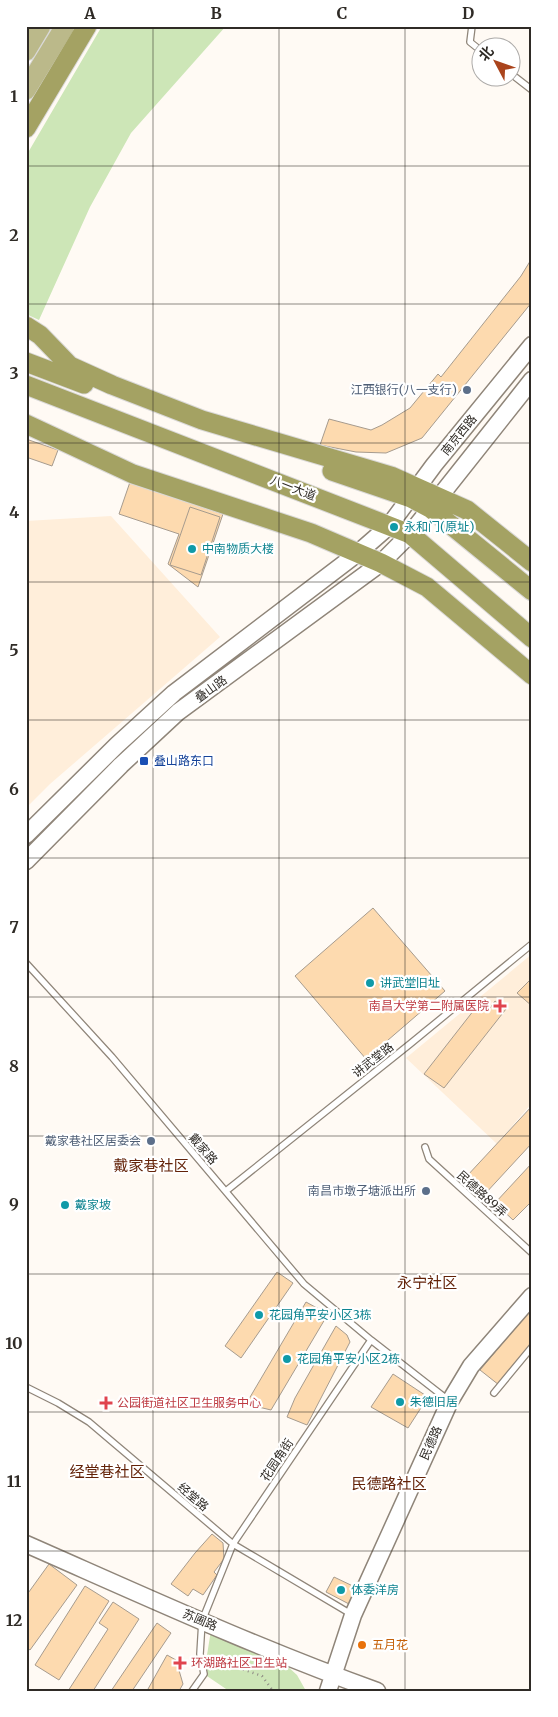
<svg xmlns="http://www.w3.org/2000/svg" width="558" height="1717" viewBox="0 0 558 1717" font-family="Merriweather,'Noto Sans SC',serif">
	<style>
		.built { fill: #ffeeda }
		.green { fill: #cde6b7 }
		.building { fill: #fddaaf; stroke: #a69b8e }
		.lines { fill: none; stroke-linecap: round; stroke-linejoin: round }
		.service-casing { stroke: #8f8579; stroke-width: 8 }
		.secondary-casing { stroke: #8f8579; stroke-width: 19 }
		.primary-casing { stroke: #dad9d8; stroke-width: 21 }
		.trunk-casing { stroke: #dad9d8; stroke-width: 21 }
		.path { stroke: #8d8883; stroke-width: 2.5; stroke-dasharray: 1 4; stroke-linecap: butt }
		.service { stroke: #fff; stroke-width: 5.5 }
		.secondary { stroke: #fff; stroke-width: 16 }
		.primary { stroke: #bbb98a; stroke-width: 19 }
		.trunk { stroke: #a4a263; stroke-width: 19 }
		.grid { fill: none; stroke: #2f2b26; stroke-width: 1; stroke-opacity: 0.55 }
		.service-dot { fill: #5c6f8a; stroke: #fff; stroke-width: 2 }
		.culture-dot { fill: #0f9aa8; stroke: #fff; stroke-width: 2 }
		.transit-dot { fill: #1a4fb4; stroke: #fff; stroke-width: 2 }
		.health-dot { fill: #e0444e; stroke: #fff; stroke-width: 2 }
		.food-dot { fill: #e8710a; stroke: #fff; stroke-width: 2 }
		.labels { text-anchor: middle; stroke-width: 4.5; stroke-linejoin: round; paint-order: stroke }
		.service-label { font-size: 12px; fill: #4e5e75; stroke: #fff; text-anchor: end }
		.street-label { font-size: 12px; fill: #2f2b26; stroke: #fff }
		.culture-label { font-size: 12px; fill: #0d838f; stroke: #fff; text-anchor: start }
		.transit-label { font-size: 12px; fill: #164399; stroke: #fff; text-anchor: start }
		.health-label { font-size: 12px; fill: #be3a42; stroke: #fff; text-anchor: start }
		.food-label { font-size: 12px; fill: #c56008; stroke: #fff; text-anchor: start }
		.quarter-label { font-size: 15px; fill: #632208; stroke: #fff }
		.neatline { fill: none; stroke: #2f2b26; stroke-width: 2 }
		.grid-label { font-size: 16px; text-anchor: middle; font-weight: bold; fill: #2f2b26 }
	</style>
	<rect width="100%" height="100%" fill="#fffaf4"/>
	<!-- built -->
	<path class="built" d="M111,516L220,637L50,784L26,808V521Z
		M532,954V1103L497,1144L406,1058Z"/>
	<!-- green -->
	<path class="green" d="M102,26H226L131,133L90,207L39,320L26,314V156Z
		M211,1630L275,1655L297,1675L306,1691H229L204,1674Z"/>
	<!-- building -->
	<path class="building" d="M532,258V302L422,438L386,453L356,452L320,445L329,419L371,430L382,425L410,408L438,374L441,377L521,276Z
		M26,439L58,450L52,466L26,457Z
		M130,482L223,514L198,587L168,564L179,534L119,514Z
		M190,507L220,517L201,575L170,565Z
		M373,908L445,991L366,1059L295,976Z
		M532,978V1006L517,993Z
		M481,1001L490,1008L495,1001L506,1009L444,1088L424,1074Z
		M532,1106V1143L484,1195L466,1177Z
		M532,1163V1201L513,1220L495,1203Z
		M277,1272L293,1283L241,1358L225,1346Z
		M306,1302L328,1314L271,1410L246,1404Z
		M532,1308V1346L499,1385L480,1370Z
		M336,1326L347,1335L350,1342L307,1425L287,1417L295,1398Z
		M393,1374L428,1397L408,1428L371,1407Z
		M212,1534L223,1543L224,1559L214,1572L217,1575L203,1595L193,1589L188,1596L171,1584L195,1553Z
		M49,1564L77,1585L30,1650L26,1647V1596Z
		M334,1577L357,1588L349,1604L326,1592Z
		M85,1586L109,1601L59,1680L35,1665Z
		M113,1602L139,1619L93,1691H68L108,1629L99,1623Z
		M157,1623L171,1633L132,1691H111Z
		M167,1655L176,1660L183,1684L179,1691H152L148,1689Z"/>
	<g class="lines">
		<defs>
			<path id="service" d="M472,26L470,42L480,50
				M510,73L532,90
				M26,963L112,1057L304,1284L371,1340
				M425,1147L429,1159L532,1253
				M226,1191L410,1044L532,944
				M26,1387L58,1403L89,1422L233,1544L351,1614
				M494,1393L532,1347
				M192,1691L204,1674L200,1654L202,1621L233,1544L371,1340L448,1400"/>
			<path id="secondary" d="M26,835L117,745L174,693L358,553L389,526L434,465L532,345
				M26,861L121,765L178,712L381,563L410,534L532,380
				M26,1544C142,1595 257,1648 377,1691
				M328,1691L353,1615L450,1401L471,1366L532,1296"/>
			<path id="primary" d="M26,51L41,26
				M26,90L65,26"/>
			<path id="trunk" d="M26,128L87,26
				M26,326L40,335L70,366L112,385L202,420L391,476L467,510L532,562
				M26,362L84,384
				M26,385L410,534L532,638
				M26,424L133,474L311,533L381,563L427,587L532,675
				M332,471L411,498L430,508L532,591"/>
		</defs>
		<!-- service casing -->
		<use href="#service" class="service-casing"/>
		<!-- secondary casing -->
		<use href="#secondary" class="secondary-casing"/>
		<!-- primary casing -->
		<use href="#primary" class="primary-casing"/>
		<!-- trunk casing -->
		<use href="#trunk" class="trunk-casing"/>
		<!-- path -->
		<path class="path" d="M210,1658L262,1676L273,1691"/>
		<!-- service -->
		<use href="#service" class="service"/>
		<!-- secondary -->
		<use href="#secondary" class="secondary"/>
		<!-- primary -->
		<use href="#primary" class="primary"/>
		<!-- trunk -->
		<use href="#trunk" class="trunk"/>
	</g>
	<!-- grid -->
	<path class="grid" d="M153,26V1691M279,26V1691M405,26V1691M26,166H532M26,304H532M26,443H532M26,582H532M26,720H532M26,858H532M26,997H532M26,1136H532M26,1274H532M26,1412H532M26,1551H532"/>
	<!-- markers -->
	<g class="service-dot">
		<circle cx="467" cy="390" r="5"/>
		<circle cx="151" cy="1141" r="5"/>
		<circle cx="426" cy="1191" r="5"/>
	</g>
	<g class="culture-dot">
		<circle cx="394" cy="527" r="5"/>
		<circle cx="192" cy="549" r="5"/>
		<circle cx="370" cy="983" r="5"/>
		<circle cx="65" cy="1205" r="5"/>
		<circle cx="259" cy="1315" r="5"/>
		<circle cx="287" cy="1359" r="5"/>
		<circle cx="400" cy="1402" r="5"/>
		<circle cx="341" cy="1590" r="5"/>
	</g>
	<rect class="transit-dot" x="139" y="756" width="10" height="10" rx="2.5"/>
	<g class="health-dot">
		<path d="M497.5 998.5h5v5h5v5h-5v5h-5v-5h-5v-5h5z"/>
		<path d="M103.5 1395.5h5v5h5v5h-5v5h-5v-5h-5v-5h5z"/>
		<path d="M177.5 1655.5h5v5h5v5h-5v5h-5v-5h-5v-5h5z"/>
	</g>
	<circle class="food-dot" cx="362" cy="1645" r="5"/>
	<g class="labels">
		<!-- service labels -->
		<g class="service-label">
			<text x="457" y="394">江西银行(八一支行)</text>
			<text x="141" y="1145">戴家巷社区居委会</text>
			<text x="416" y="1195">南昌市墩子塘派出所</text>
		</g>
		<!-- street labels -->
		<g class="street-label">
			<text transform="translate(459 435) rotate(-51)" y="4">南京西路</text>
			<text transform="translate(293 488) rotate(21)" y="4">八一大道</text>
			<text transform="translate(211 689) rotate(-36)" y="4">叠山路</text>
			<text transform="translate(373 1060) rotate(-38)" y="4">讲武堂路</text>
			<text transform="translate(203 1149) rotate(49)" y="4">戴家路</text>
			<text transform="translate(482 1194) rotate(42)" y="4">民德路89弄</text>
			<text transform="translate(431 1443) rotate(-66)" y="4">民德路</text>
			<text transform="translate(277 1460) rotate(-56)" y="4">花园角街</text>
			<text transform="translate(193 1497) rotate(40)" y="4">经堂路</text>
			<text transform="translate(200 1620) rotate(23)" y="4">苏圃路</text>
		</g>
		<!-- culture labels -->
		<g class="culture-label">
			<text x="404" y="531">永和门(原址)</text>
			<text x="202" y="553">中南物质大楼</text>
			<text x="380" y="987">讲武堂旧址</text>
			<text x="75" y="1209">戴家坡</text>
			<text x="269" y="1319">花园角平安小区3栋</text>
			<text x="297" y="1363">花园角平安小区2栋</text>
			<text x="410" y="1406">朱德旧居</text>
			<text x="351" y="1594">体委洋房</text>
		</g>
		<!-- transit labels -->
		<g class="transit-label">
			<text x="154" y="765">叠山路东口</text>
		</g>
		<!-- health labels -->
		<g class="health-label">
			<text x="489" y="1010" text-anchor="end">南昌大学第二附属医院</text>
			<text x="117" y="1407">公园街道社区卫生服务中心</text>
			<text x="191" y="1667">环湖路社区卫生站</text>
		</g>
		<!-- food labels -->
		<g class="food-label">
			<text x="372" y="1649">五月花</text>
		</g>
		<!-- quarter labels -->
		<g class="quarter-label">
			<text x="151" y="1171">戴家巷社区</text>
			<text x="427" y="1288">永宁社区</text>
			<text x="107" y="1477">经堂巷社区</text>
			<text x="389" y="1489">民德路社区</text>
		</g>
	</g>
	<!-- border -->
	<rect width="558" height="1717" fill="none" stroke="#ffffff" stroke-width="55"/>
	<!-- north arrow -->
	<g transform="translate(496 62) rotate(311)"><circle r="24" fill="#ffffff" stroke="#acaaa8"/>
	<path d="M0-4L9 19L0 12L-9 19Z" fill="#aa441c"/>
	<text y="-8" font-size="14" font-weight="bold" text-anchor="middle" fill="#2f2b26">北</text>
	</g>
	<rect x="28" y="28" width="502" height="1662" class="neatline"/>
	<g class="grid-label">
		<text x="90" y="19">A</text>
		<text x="216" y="19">B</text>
		<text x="342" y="19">C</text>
		<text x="468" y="19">D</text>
		<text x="14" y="102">1</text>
		<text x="14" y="241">2</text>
		<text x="14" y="379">3</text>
		<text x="14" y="518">4</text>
		<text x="14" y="656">5</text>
		<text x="14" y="795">6</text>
		<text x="14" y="933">7</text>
		<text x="14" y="1072">8</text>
		<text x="14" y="1210">9</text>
		<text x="14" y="1349">10</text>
		<text x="14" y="1487">11</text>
		<text x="14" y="1626">12</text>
	</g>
</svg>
